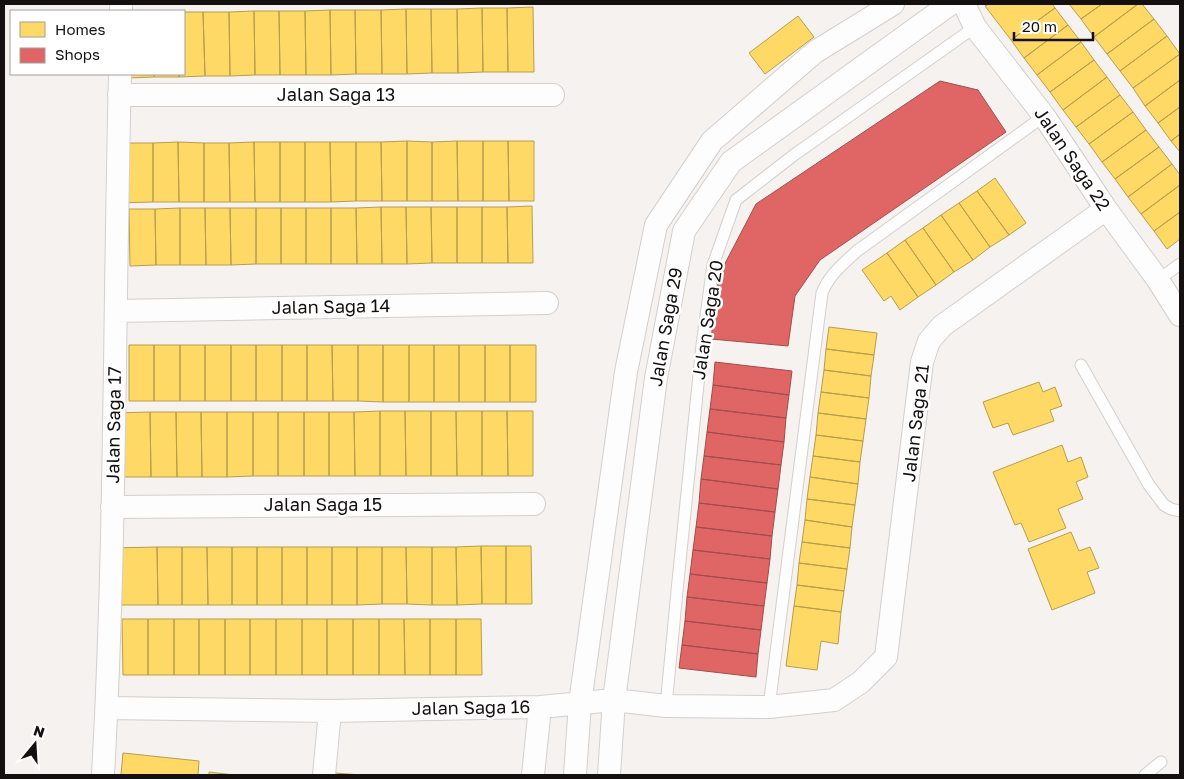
<svg xmlns="http://www.w3.org/2000/svg" width="1184" height="779" viewBox="0 0 1184 779" font-family="'Golos Text',sans-serif">
	<style>
		.homes { fill: #ffd966; stroke: #b89d4c }
		.shops { fill: #e06666; stroke: #a24c4c }
		.lines { fill: none; stroke-linecap: round; stroke-linejoin: round }
		.service-casing { stroke: #d2cfce; stroke-width: 13 }
		.minor-casing { stroke: #d2cfce; stroke-width: 24 }
		.service { stroke: #fefdfd; stroke-width: 11 }
		.minor { stroke: #fefdfd; stroke-width: 22 }
		.labels { text-anchor: middle; stroke-width: 5; stroke-linejoin: round; paint-order: stroke }
		.street-label { font-size: 18px; fill: #13100f; stroke: #fff }
	</style>
	<rect width="100%" height="100%" fill="#f6f2f0"/>
	<!-- homes -->
	<path class="homes" d="M989,4H1052L1055,8L1011,40L985,6Z
		M1069,4H1102L1081,19Z
		M1102,4H1138L1094,37L1081,19Z
		M1138,4H1142L1154,19L1107,54L1094,37Z
		M533,7L534,72H508L507,8Z
		M482,8H507L508,72H483Z
		M482,8L483,72L458,73L457,9Z
		M1055,8L1068,25L1024,58L1011,40Z
		M406,9H431L432,73L407,74Z
		M406,9L407,74H382L381,10Z
		M431,9H457L458,73H432Z
		M330,10H355L356,74L331,75Z
		M330,10L331,75H306L305,11Z
		M355,10H381L382,74H356Z
		M254,11H279L280,75H255Z
		M254,11L255,75L230,76L229,12Z
		M279,11H305L306,75H280Z
		M184,12H203L205,76L179,77V74H184Z
		M203,12H229L230,76H205Z
		M798,16L814,37L765,74L749,53Z
		M1154,19L1167,36L1120,71L1107,54Z
		M1068,25L1081,42L1037,75L1024,58Z
		M1167,36L1180,54L1133,88L1120,71Z
		M1081,42L1094,60L1050,92L1037,75Z
		M1180,54V80L1145,106L1133,88Z
		M1094,60L1107,77L1063,110L1050,92Z
		M128,74H154V77L128,78Z
		M154,74H179V77H154Z
		M1107,77L1120,95L1076,127L1063,110Z
		M1180,80V107L1158,123L1145,106Z
		M1120,95L1133,112L1089,144L1076,127Z
		M1180,107V134L1171,141L1158,123Z
		M1133,112L1146,130L1102,162L1089,144Z
		M1146,130L1159,147L1115,179L1102,162Z
		M1180,134V152L1171,141Z
		M407,141V201H382L381,142Z
		M407,141L432,142V201H407Z
		M457,141L458,201H432V142Z
		M457,141H483V201H458Z
		M483,141H508L509,201H483Z
		M508,141H534V201H509Z
		M178,142L179,202H153V143Z
		M178,142L204,143V202H179Z
		M254,142L255,202H230L229,143Z
		M254,142H280V202H255Z
		M280,142H305V202H280Z
		M305,142H330L331,202H305Z
		M330,142H356V201L331,202Z
		M356,142H381L382,201H356Z
		M113,143H153V202L114,203Z
		M204,143H229L230,202H204Z
		M1159,147L1172,164L1128,197L1115,179Z
		M1172,164L1180,175V185L1141,214L1128,197Z
		M995,178L1026,223L1009,235L977,191Z
		M1180,185V212L1154,231L1141,214Z
		M977,191L1009,235L990,247L959,203Z
		M959,203L990,247L973,260L941,215Z
		M532,206L533,263H508L507,207Z
		M381,207H406L407,264H382Z
		M381,207L382,264H357L356,208Z
		M406,207H431L432,263L407,264Z
		M431,207H457V263H432Z
		M457,207H482V263H457Z
		M482,207H507L508,263H482Z
		M180,208H205L206,265H180Z
		M180,208V265H156L155,209Z
		M205,208H230L231,265H206Z
		M230,208H256V264L231,265Z
		M256,208H281V264H256Z
		M281,208H306V264H281Z
		M306,208H331V264H306Z
		M331,208H356L357,264H331Z
		M129,209H155L156,265L130,266Z
		M1180,212V239L1167,249L1154,231Z
		M941,215L973,260L954,272L923,228Z
		M923,228L954,272L936,285L905,240Z
		M905,240L936,285L918,297L887,253Z
		M887,253L918,297L900,310L891,296L884,301L862,270Z
		M829,327L877,333L874,355L826,349Z
		M129,345H154V401H129Z
		M154,345H180V401H154Z
		M180,345H205V401H180Z
		M205,345H231V401H205Z
		M231,345H256V401H231Z
		M256,345H282V401H256Z
		M282,345H307V401H282Z
		M307,345H332L333,401H307Z
		M332,345H358V401H333Z
		M358,345H383V402L358,401Z
		M383,345H409V402H383Z
		M409,345H434V402H409Z
		M434,345H459V402H434Z
		M459,345H485V402H459Z
		M485,345H510V402H485Z
		M510,345H536V402H510Z
		M826,349L874,355L871,376L824,370Z
		M824,370L871,376L869,398L821,392Z
		M1039,382L1043,392L1055,387L1062,406L1050,410L1054,421L1013,435L1008,423L993,428L983,402Z
		M821,392L869,398L866,419L818,413Z
		M380,411H405L406,476H380Z
		M380,411V476H355L354,412Z
		M405,411H431V476H406Z
		M431,411H456L457,476H431Z
		M456,411H482V476H457Z
		M482,411H507L508,476H482Z
		M507,411H533V476H508Z
		M150,412H176L177,477H151Z
		M150,412L151,477H115L114,413Z
		M176,412H201L202,477H177Z
		M201,412H227V477H202Z
		M227,412H253V476L227,477Z
		M253,412H278V476H253Z
		M278,412H304V476H278Z
		M304,412H329V476H304Z
		M329,412H354L355,476H329Z
		M818,413L866,419L863,441L816,435Z
		M816,435L863,441L860,462L813,456Z
		M1062,445L1068,462L1081,457L1088,477L1076,482L1083,499L1058,509L1066,528L1029,542L1021,523L1015,525L993,472Z
		M813,456L860,462L858,484L810,477Z
		M810,477L858,484L855,505L807,499Z
		M807,499L855,505L852,527L805,520Z
		M805,520L852,527L850,548L802,542Z
		M1071,532L1079,551L1090,547L1099,568L1087,572L1095,593L1052,610L1028,549Z
		M802,542L850,548L847,569L799,563Z
		M481,546L482,604L457,605L456,547Z
		M481,546H506V604H482Z
		M506,546H531L532,604H506Z
		M157,547L158,605H110V548Z
		M157,547H182V605H158Z
		M182,547H207L208,605H182Z
		M207,547H232V605H208Z
		M232,547H257V605H232Z
		M257,547H282V605H257Z
		M282,547H307V605H282Z
		M307,547H332V605H307Z
		M332,547H357V605H332Z
		M357,547H382V604L357,605Z
		M382,547H406L407,604H382Z
		M406,547H432V605L407,604Z
		M432,547H456L457,605H432Z
		M799,563L847,569L844,591L797,585Z
		M797,585L844,591L841,612L794,606Z
		M794,606L841,612L838,644L821,641L817,670L786,666Z
		M122,619H148V675H123Z
		M148,619H174V675H148Z
		M174,619H199V675H174Z
		M199,619H225V675H199Z
		M225,619H250V675H225Z
		M250,619H276V675H250Z
		M276,619H302V675H276Z
		M302,619H327V675H302Z
		M327,619H353V675H327Z
		M353,619H379V675H353Z
		M379,619H404L405,675H379Z
		M404,619H430V675H405Z
		M430,619H456V675H430Z
		M456,619H481L482,675H456Z
		M123,753L199,761L198,775H121Z
		M209,772L234,775H209Z
		M335,773L361,775H335Z"/>
	<!-- shops -->
	<path class="shops" d="M940,81L978,90L1006,132L820,260L795,296L788,346L711,339L719,275L756,204Z
		M715,362L792,371L789,395L713,385Z
		M713,385L789,395L786,418L710,409Z
		M710,409L786,418L784,442L707,432Z
		M707,432L784,442L781,465L704,456Z
		M704,456L781,465L778,489L701,479Z
		M701,479L778,489L775,512L699,503Z
		M699,503L775,512L772,536L696,527Z
		M696,527L772,536L770,559L693,550Z
		M693,550L770,559L767,583L690,574Z
		M690,574L767,583L764,606L687,597Z
		M687,597L764,606L761,630L685,621Z
		M685,621L761,630L758,654L682,645Z
		M682,645L758,654L756,677L679,668Z"/>
	<g class="lines">
		<defs>
			<path id="service" d="M1158,280L1180,264
				M1081,365L1149,485L1164,505L1171,509L1180,511
				M666,706L677,591L702,345L713,265L736,200L794,155L975,27
				M769,707L822,293C829,275 843,264 857,251L1044,116
				M1145,775L1161,762"/>
			<path id="minor" d="M964,4L975,27L1044,116L1106,209L1158,280L1180,315
				M121,11V4
				M119,95H553
				M116,311L547,303
				M112,507L534,504
				M107,708L330,711L540,707L614,700L666,706L769,707L834,700L861,682L886,657L922,362L929,341L942,326L1106,209
				M103,775C116,542 114,308 120,74
				M324,775L330,711
				M533,775L540,707
				M575,775L580,703L626,372L656,225L712,141L815,52L893,4
				M609,775L614,700L656,378L684,231L731,162L950,4"/>
		</defs>
		<!-- service casing -->
		<use href="#service" class="service-casing"/>
		<!-- minor casing -->
		<use href="#minor" class="minor-casing"/>
		<!-- service -->
		<use href="#service" class="service"/>
		<!-- minor -->
		<use href="#minor" class="minor"/>
	</g>
	<g class="labels">
		<!-- street labels -->
		<g class="street-label">
			<text x="336" y="101">Jalan Saga 13</text>
			<text transform="translate(1072 159) rotate(56)" y="6">Jalan Saga 22</text>
			<text transform="translate(331 307) rotate(-1)" y="6">Jalan Saga 14</text>
			<text transform="translate(708 320) rotate(-81)" y="6">Jalan Saga 20</text>
			<text transform="translate(666 327) rotate(-80)" y="6">Jalan Saga 29</text>
			<text transform="translate(916 423) rotate(-83)" y="6">Jalan Saga 21</text>
			<text transform="translate(114 425) rotate(-89)" y="6">Jalan Saga 17</text>
			<text x="323" y="511">Jalan Saga 15</text>
			<text transform="translate(471 708) rotate(-1)" y="6">Jalan Saga 16</text>
		</g>
	</g>
	<!-- border -->
	<rect width="1184" height="779" fill="none" stroke="#13100f" stroke-width="10"/>
	<!-- legend -->
	<rect x="10" y="10" width="175" height="65" fill="#ffffff" stroke="#a19f9f"/>
	<rect x="20" y="22" width="25" height="15" fill="#ffd966" stroke="#a19f9f"/>
	<text x="55" y="35" font-size="15" fill="#13100f">Homes</text>
	<rect x="20" y="48" width="25" height="15" fill="#e06666" stroke="#a19f9f"/>
	<text x="55" y="60" font-size="15" fill="#13100f">Shops</text>
	<!-- north arrow -->
	<g transform="translate(35 744) rotate(18)" stroke="#ffffff" stroke-width="4" paint-order="stroke">
	<path d="M0-4L9 19L0 12L-9 19Z" fill="#13100f"/>
	<text y="-8" font-size="14" font-weight="bold" text-anchor="middle" fill="#13100f">N</text>
	</g>
	<!-- scale -->
	<path d="M1014 32v8h79v-8" fill="none" stroke="#13100f" stroke-width="2.5"/>
	<text x="1022" y="32" font-size="15" fill="#13100f" stroke="#ffffff" stroke-width="4" paint-order="stroke">20 m</text>
</svg>
